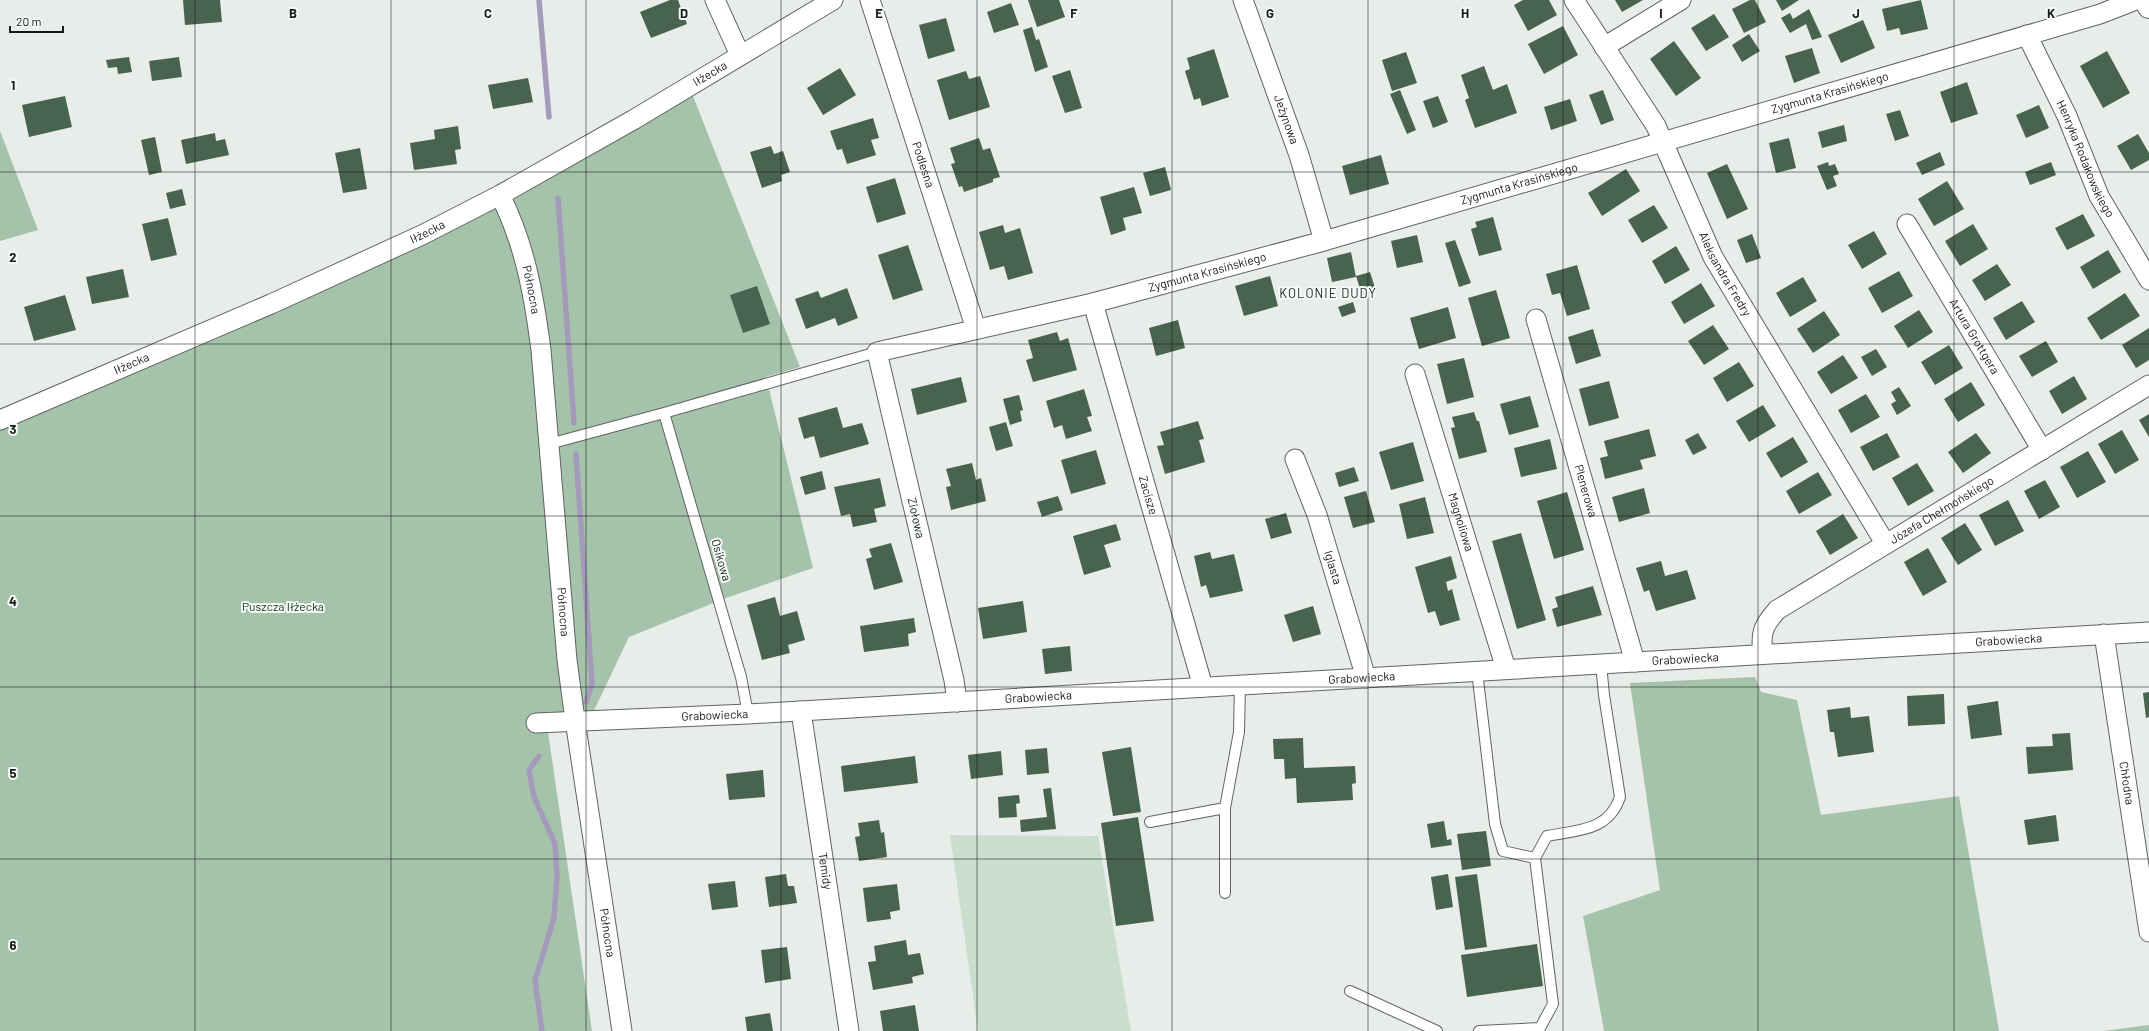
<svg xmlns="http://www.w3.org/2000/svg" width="2149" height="1031" viewBox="0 0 2149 1031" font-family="Barlow,sans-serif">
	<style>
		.green { fill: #cadecd }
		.forest { fill: #a5c3aa }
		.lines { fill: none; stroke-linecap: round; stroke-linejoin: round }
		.stream { stroke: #a49aba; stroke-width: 5.5 }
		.building { fill: #48634e }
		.service-casing { stroke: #606460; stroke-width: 12 }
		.minor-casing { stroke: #606460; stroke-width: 21 }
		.secondary-casing { stroke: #606460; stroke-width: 24 }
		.service { stroke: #fff; stroke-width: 10 }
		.minor { stroke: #fff; stroke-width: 19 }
		.secondary { stroke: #fff; stroke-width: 22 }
		.grid { fill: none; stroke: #171918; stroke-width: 1; stroke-opacity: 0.55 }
		.labels { text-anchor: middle; stroke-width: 4; stroke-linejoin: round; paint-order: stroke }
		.street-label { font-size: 12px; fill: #171918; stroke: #f6faf6 }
		.park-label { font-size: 12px; fill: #043716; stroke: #f6faf6 }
		.neighbourhood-label { font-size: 13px; letter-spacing: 1px; fill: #272b28; stroke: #f6faf6 }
		.grid-label { font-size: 13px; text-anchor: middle; font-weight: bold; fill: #171918; stroke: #f6faf6; stroke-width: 4; stroke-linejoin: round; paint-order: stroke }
	</style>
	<rect width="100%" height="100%" fill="#e8ede9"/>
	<!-- green -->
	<path class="green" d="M950,835L1098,836L1131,1031H978Z"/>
	<!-- forest -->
	<path class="forest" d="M689,86L800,367L766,377L813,568L726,598L629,637L589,721L545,712L592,1031H0V420L271,304Z
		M0,131L38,230L0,241Z
		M1755,677L1761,692L1797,700L1821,815L1959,796L1999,1031H1604L1583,916L1660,890L1630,683Z
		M2149,1025V1031H2104Z"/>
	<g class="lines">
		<!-- stream -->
		<path class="stream" d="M539,0L549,117
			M558,198L574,423
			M576,454L592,684L586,702
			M539,756L529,770L534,797L555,844L557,877L554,918L535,980L542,1031"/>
	</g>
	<!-- building -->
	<path class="building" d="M183,0H220L222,22L185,25Z
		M670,0H678L687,24L651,38L640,12Z
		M1028,0H1059L1065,17L1037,27Z
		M1523,0H1549L1557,15L1528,31L1514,5Z
		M1615,0H1643L1622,12Z
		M1750,0H1755L1766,22L1744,33L1732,9Z
		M1776,0H1799L1782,11Z
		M1921,0L1928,29L1901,35L1899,28L1887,31L1882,9Z
		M1011,3L1019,25L994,33L987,12Z
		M1809,9L1822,37L1812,40L1806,24L1790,33L1781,18L1790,13L1793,19Z
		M1714,14L1729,37L1706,51L1691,28Z
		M946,18L955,51L928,59L919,25Z
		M1863,20L1875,48L1841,63L1828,35Z
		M1563,26L1578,55L1544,74L1528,44Z
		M1032,27L1036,40L1039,39L1048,67L1035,72L1023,30Z
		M1749,34L1760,51L1742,62L1732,45Z
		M1674,41L1701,78L1676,96L1650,59Z
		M1812,48L1820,73L1794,83L1785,56Z
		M1214,49L1229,97L1202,106L1200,98L1194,100L1185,71L1190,69L1187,58Z
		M2107,51L2130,93L2103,108L2080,66Z
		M1406,52L1417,83L1392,91L1382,60Z
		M129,57L132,72L118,74L117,67L108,68L106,60Z
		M179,57L182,77L152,81L149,61Z
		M1484,66L1493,90L1507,84L1517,113L1475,128L1465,100L1469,98L1461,75Z
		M840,68L856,95L823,115L807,88Z
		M1070,70L1082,108L1065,113L1052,76Z
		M966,71L969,79L980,76L990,107L949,120L937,80Z
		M528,78L533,102L493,109L488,85Z
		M1967,82L1978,114L1951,123L1940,92Z
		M1400,90L1416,130L1407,134L1390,94Z
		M1603,90L1614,120L1601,125L1589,95Z
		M65,96L72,127L29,137L22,105Z
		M1438,96L1448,122L1433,128L1423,101Z
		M1570,99L1577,121L1551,130L1544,107Z
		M2039,105L2049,128L2026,138L2016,115Z
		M1900,110L1909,136L1895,141L1886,114Z
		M873,118L879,138L871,140L876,155L847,164L842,149L837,150L830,131Z
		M1844,125L1847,141L1822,148L1818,132Z
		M458,126L461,149L455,150L457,164L414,170L410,143L435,139L434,130Z
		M215,133L216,141L225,139L229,155L186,164L181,140Z
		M2138,134L2149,153V160L2131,170L2117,146Z
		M155,137L162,172L149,175L141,140Z
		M979,138L983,150L990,148L1000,177L993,179V182L964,192L962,186L959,187L951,164L955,163L950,148Z
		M1789,138L1796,168L1776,173L1769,143Z
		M771,146L774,154L783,151L790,172L781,175L782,181L762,188L750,152Z
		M360,148L367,189L343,193L335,153Z
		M1940,152L1945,165L1922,175L1916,163Z
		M1381,155L1389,184L1350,195L1342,166Z
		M1828,162L1829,166L1835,164L1839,174L1833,176L1837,186L1827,190L1817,166Z
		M2051,162L2056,175L2030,185L2025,172Z
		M1727,164L1748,209L1727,219L1707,173Z
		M1165,167L1171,190L1150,196L1143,173Z
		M1626,169L1640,191L1602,216L1588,193Z
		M895,178L906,214L877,223L866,187Z
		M1947,181L1964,209L1934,226L1918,199Z
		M1134,187L1142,213L1123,218L1126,230L1111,235L1100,197Z
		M182,189L186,205L170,209L166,193Z
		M1654,205L1668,228L1642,243L1628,220Z
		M2083,214L2095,236L2067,250L2055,228Z
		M1493,217L1502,250L1479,256L1471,229L1477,227L1475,222Z
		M168,218L177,255L151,261L142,224Z
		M1973,224L1988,249L1960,266L1945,241Z
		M1003,225L1005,233L1020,228L1033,273L1008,280L1004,266L990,270L979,232Z
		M1874,231L1887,254L1862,269L1848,245Z
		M1752,234L1761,258L1746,263L1737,240Z
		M1417,235L1423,262L1397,268L1391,241Z
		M1455,240L1471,283L1459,287L1445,243Z
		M908,245L923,290L893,300L878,255Z
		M1676,246L1690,270L1665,284L1652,261Z
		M2108,250L2121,272L2093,289L2080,267Z
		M1351,252L1356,277L1332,282L1327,258Z
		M1997,264L2011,285L1985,301L1972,280Z
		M1577,265L1590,309L1567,316L1560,293L1552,295L1546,274Z
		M123,269L129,297L92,304L86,277Z
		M1899,271L1913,296L1882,313L1868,288Z
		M1370,272L1376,291L1362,295L1356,276Z
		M1270,276L1278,306L1244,316L1235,286Z
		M1803,277L1817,301L1790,317L1776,293Z
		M1701,283L1715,306L1684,324L1671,302Z
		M757,286L770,324L743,333L730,295Z
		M847,288L858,318L838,326L835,318L806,329L795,299L818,291L821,298Z
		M1496,290L1510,338L1482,346L1468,298Z
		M2125,293L2140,316L2101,340L2087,318Z
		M65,295L76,330L34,341L24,307Z
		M2022,301L2035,322L2006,340L1993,318Z
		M1353,302L1356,312L1342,317L1338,307Z
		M1448,307L1456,338L1419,349L1410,318Z
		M1919,310L1933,332L1908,348L1894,326Z
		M1824,311L1840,335L1813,353L1797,329Z
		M1178,320L1185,348L1156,356L1149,328Z
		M1713,325L1729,349L1704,365L1688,341Z
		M2149,328V360L2136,368L2122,345Z
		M1593,329L1601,356L1576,364L1568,337Z
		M1057,332L1060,341L1068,338L1077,370L1033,382L1026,360L1033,358L1028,340Z
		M2046,341L2058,362L2032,377L2019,356Z
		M1949,345L1963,368L1935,385L1921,362Z
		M1876,349L1887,367L1872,376L1861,357Z
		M1843,355L1858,378L1831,394L1817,372Z
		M1464,358L1474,397L1447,404L1437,364Z
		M1739,362L1754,386L1727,402L1713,378Z
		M2074,376L2087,399L2062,414L2049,391Z
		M961,377L967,402L917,415L911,389Z
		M1609,381L1619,418L1589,426L1579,389Z
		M1971,382L1985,405L1958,422L1944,399Z
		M1899,387L1911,406L1897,415L1891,404L1896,401L1891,392Z
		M1084,389L1092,416L1087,417L1092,431L1066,439L1062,425L1054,428L1046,401Z
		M1866,394L1880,417L1851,433L1838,410Z
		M1019,395L1023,410L1020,411L1022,421L1010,425L1003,399Z
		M1530,396L1539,427L1509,435L1500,404Z
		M1763,405L1776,426L1749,442L1736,421Z
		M837,407L843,428L862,423L869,444L820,458L814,436L804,439L798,418Z
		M1474,412L1477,421H1479L1487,452L1459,459L1451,428L1455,427L1452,417Z
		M2149,414V437L2139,420Z
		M1198,421L1204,439L1199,440L1205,462L1165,474L1157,446L1164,445L1160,432Z
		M1006,422L1013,446L996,451L989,427Z
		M1649,429L1656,456L1640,460L1643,469L1605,479L1600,458L1608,456L1604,441Z
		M2122,430L2139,460L2115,474L2098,444Z
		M1698,433L1707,448L1693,455L1685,440Z
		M1887,433L1900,457L1873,471L1860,447Z
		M1976,433L1991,453L1963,473L1948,452Z
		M1793,437L1808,462L1781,478L1766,453Z
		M1550,439L1557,469L1521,477L1514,448Z
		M1413,442L1424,481L1391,490L1379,452Z
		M1096,450L1106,484L1071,494L1061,460Z
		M2088,451L2106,482L2077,498L2060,467Z
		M972,463L976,480L981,478L986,501L951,510L946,487L951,486L946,469Z
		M1917,463L1934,491L1908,506L1892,478Z
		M1354,467L1359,481L1339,487L1335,473Z
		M822,471L826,489L805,495L800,477Z
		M1818,472L1832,495L1799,514L1786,491Z
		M880,478L886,506L874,509L877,522L853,527L850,514L841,516L834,487Z
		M2045,480L2060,507L2039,519L2024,491Z
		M1644,488L1650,513L1619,522L1612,497Z
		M1366,491L1375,522L1353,528L1344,497Z
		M1567,492L1584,550L1554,559L1537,501Z
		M1058,496L1063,510L1042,517L1037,502Z
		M1425,497L1434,533L1407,539L1399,504Z
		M2008,500L2024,531L1995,546L1979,515Z
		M1286,513L1292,533L1271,539L1265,519Z
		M1843,514L1858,538L1830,555L1816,531Z
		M1965,523L1982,550L1958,565L1941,538Z
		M1116,524L1121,540L1104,545L1111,567L1084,575L1073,536Z
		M1521,533L1546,620L1517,629L1492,541Z
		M891,543L903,582L874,590L866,559L872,557L869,549Z
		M1928,548L1947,582L1923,596L1904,562Z
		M1210,552L1212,559L1234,554L1243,591L1210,598L1206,585L1201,587L1194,556Z
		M1451,556L1457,578L1446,582L1448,591L1452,589L1460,620L1440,626L1435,611L1428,613L1415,567Z
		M1661,561L1665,576L1687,570L1696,599L1656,611L1649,590L1644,592L1636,568Z
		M1593,586L1602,615L1557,627L1552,609L1558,607L1555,597Z
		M775,597L780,616L797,611L805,640L788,645L790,653L762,660L747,605Z
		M1023,601L1027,632L983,639L978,608Z
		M1313,606L1321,634L1293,642L1284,615Z
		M914,618L916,632L908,634L909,646L864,652L860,626Z
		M1070,646L1072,671L1045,674L1042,649Z
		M2149,692V717L2146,718L2143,693Z
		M1944,694L1945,724L1908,726L1907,696Z
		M1998,701L2002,735L1971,739L1967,706Z
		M1850,707L1851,718L1869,716L1874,752L1838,757L1834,732H1830L1827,710Z
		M2070,733L2073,770L2028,774L2026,747L2053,746L2052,734Z
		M1303,738L1304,768L1355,766L1356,783L1352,784L1353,800L1297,803L1296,778L1285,779L1284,759H1274L1273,739Z
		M1131,747L1141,812L1113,816L1102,752Z
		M1047,748L1049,773L1027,775L1025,750Z
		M1001,751L1003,775L971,779L968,755Z
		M915,756L918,783L844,792L841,766Z
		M763,770L765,797L729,800L726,774Z
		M1051,788L1056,829L1021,832L1020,820L1047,817L1043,789Z
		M1019,795L1020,803L1016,804L1017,817L999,818L998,797Z
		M2056,815L2059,841L2028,845L2024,820Z
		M1138,817L1154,921L1116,926L1101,823Z
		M879,820L881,833L884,832L887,857L859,861L855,837L860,836L858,823Z
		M1444,821L1447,840L1451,839L1452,845L1431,848L1427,824Z
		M1486,831L1491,866L1462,870L1457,834Z
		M786,874L788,886H794L797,903L769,907L765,877Z
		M1448,874L1453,907L1436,910L1431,877Z
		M1477,874L1487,947L1465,950L1455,877Z
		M735,881L738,907L712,910L708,884Z
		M897,884L900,910L890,912L891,919L867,922L863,888Z
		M906,940L908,955L920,953L924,974L912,977L913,983L873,990L868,962L876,961L874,946Z
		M1537,944L1543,986L1467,997L1461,955Z
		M787,947L791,979L765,983L761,950Z
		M915,1005L919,1031H883L880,1011Z
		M770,1013L773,1031H747L745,1017Z"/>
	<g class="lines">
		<defs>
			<path id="service" d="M664,413L741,677L748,714
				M549,444L664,413L877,352
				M1477,671L1495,824L1503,851L1535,858
				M1150,822L1225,808L1239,732L1240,685
				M1225,893V808
				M1350,991L1437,1031
				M1479,1031L1540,1028L1553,1004L1535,858L1547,836C1578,830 1609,831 1620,797L1604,695L1601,664"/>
			<g id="minor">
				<path d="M715,0L740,55"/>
				<path id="s1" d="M870,0L976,329"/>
				<path id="s2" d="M1243,0L1299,155L1324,241"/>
				<path id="s3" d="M1574,0L1656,126L1713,257L1885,543"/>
				<path id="s4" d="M2027,35L2067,116L2099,196L2149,280"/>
				<path d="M1604,47L1681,0"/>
				<path id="s5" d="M500,195C525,244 534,296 541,350L567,660L575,720L622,1031"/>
				<path id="s6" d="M1907,224L2042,450"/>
				<path id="s7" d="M1093,303L1203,687"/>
				<path id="s8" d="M1536,319L1635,662"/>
				<path id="s9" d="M1415,374L1506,669"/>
				<path id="s10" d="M0,420L271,304L424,234L500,195L633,120L833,0"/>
				<path id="s11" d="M1295,459L1317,515L1366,678"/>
				<path id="s12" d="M2104,634L2149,932"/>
				<path id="s13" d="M1763,654C1760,633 1763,626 1777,610L2149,385"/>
				<path id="s14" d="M957,702L954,680L877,352L1093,303L1324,241L2100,14L2136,0"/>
				<path id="s15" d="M801,711L849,1031"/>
				<path id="s16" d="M536,723L748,714L2149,632"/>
			</g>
			<path id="secondary" d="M2145,0L2149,7"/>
		</defs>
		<!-- service casing -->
		<use href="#service" class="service-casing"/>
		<!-- minor casing -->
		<use href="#minor" class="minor-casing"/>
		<!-- secondary casing -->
		<use href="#secondary" class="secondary-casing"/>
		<!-- service -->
		<use href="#service" class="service"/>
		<!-- minor -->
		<use href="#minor" class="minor"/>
		<!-- secondary -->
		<use href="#secondary" class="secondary"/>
	</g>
	<!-- grid -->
	<path class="grid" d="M195,0V1031M391,0V1031M586,0V1031M781,0V1031M977,0V1031M1172,0V1031M1368,0V1031M1563,0V1031M1758,0V1031M1954,0V1031M0,172H2149M0,344H2149M0,516H2149M0,687H2149M0,859H2149"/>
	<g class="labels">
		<!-- street labels -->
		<g class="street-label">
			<text dy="4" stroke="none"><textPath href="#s10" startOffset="791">Iłżecka</textPath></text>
			<text dy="4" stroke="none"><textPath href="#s14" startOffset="1347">Zygmunta Krasińskiego</textPath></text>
			<text dy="4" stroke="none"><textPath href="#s2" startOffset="127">Jeżynowa</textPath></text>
			<text dy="4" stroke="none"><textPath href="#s4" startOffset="137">Henryka Rodakowskiego</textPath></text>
			<text dy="4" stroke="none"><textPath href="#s1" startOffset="173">Podleśna</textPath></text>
			<text dy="4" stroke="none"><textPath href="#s14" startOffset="1023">Zygmunta Krasińskiego</textPath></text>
			<text dy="4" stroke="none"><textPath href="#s10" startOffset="467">Iłżecka</textPath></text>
			<text dy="4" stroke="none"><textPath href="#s14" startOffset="699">Zygmunta Krasińskiego</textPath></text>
			<text dy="4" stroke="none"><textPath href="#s3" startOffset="314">Aleksandra Fredry</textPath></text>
			<text dy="4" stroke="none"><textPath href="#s5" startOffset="100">Północna</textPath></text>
			<text dy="4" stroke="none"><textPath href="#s6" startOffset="131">Artura Grottgera</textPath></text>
			<text dy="4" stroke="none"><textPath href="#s10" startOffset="143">Iłżecka</textPath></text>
			<text dy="4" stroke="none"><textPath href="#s8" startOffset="179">Plenerowa</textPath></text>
			<text dy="4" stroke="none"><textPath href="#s7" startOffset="200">Zacisze</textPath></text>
			<text dy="4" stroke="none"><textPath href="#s13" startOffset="241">Józefa Chełmońskiego</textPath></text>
			<text transform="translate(916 518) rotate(77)" y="4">Ziołowa</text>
			<text dy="4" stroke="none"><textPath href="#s9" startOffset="155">Magnoliowa</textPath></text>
			<text transform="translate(721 560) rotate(74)" y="4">Osikowa</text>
			<text dy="4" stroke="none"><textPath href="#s11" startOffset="115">Iglasta</textPath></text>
			<text dy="4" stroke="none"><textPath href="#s5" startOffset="424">Północna</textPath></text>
			<text dy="4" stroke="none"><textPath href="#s16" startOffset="1475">Grabowiecka</textPath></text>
			<text dy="4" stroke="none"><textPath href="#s16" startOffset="1151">Grabowiecka</textPath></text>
			<text dy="4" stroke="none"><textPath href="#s16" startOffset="827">Grabowiecka</textPath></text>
			<text dy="4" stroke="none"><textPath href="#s16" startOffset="503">Grabowiecka</textPath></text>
			<text dy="4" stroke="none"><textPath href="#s16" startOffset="179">Grabowiecka</textPath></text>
			<text dy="4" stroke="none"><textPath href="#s12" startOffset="151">Chłodna</textPath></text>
			<text dy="4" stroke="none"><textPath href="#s15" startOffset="162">Temidy</textPath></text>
			<text dy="4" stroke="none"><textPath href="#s5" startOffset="748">Północna</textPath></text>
		</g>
		<!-- park labels -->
		<g class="park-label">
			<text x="283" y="611">Puszcza Iłżecka</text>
		</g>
		<!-- neighbourhood labels -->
		<g class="neighbourhood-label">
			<text x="1328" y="298">KOLONIE DUDY</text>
		</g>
	</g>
	<g class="grid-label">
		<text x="293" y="18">B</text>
		<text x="488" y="18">C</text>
		<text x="684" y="18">D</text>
		<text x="879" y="18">E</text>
		<text x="1074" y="18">F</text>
		<text x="1270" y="18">G</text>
		<text x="1465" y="18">H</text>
		<text x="1661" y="18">I</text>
		<text x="1856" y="18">J</text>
		<text x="2051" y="18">K</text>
		<text x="13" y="90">1</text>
		<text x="13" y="262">2</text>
		<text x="13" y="434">3</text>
		<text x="13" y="606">4</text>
		<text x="13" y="778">5</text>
		<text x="13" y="950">6</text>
	</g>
	<!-- scale -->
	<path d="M10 26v6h53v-6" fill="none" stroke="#171918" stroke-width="2"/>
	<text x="16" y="26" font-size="12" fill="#171918" stroke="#f6faf6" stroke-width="3" paint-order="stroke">20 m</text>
</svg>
